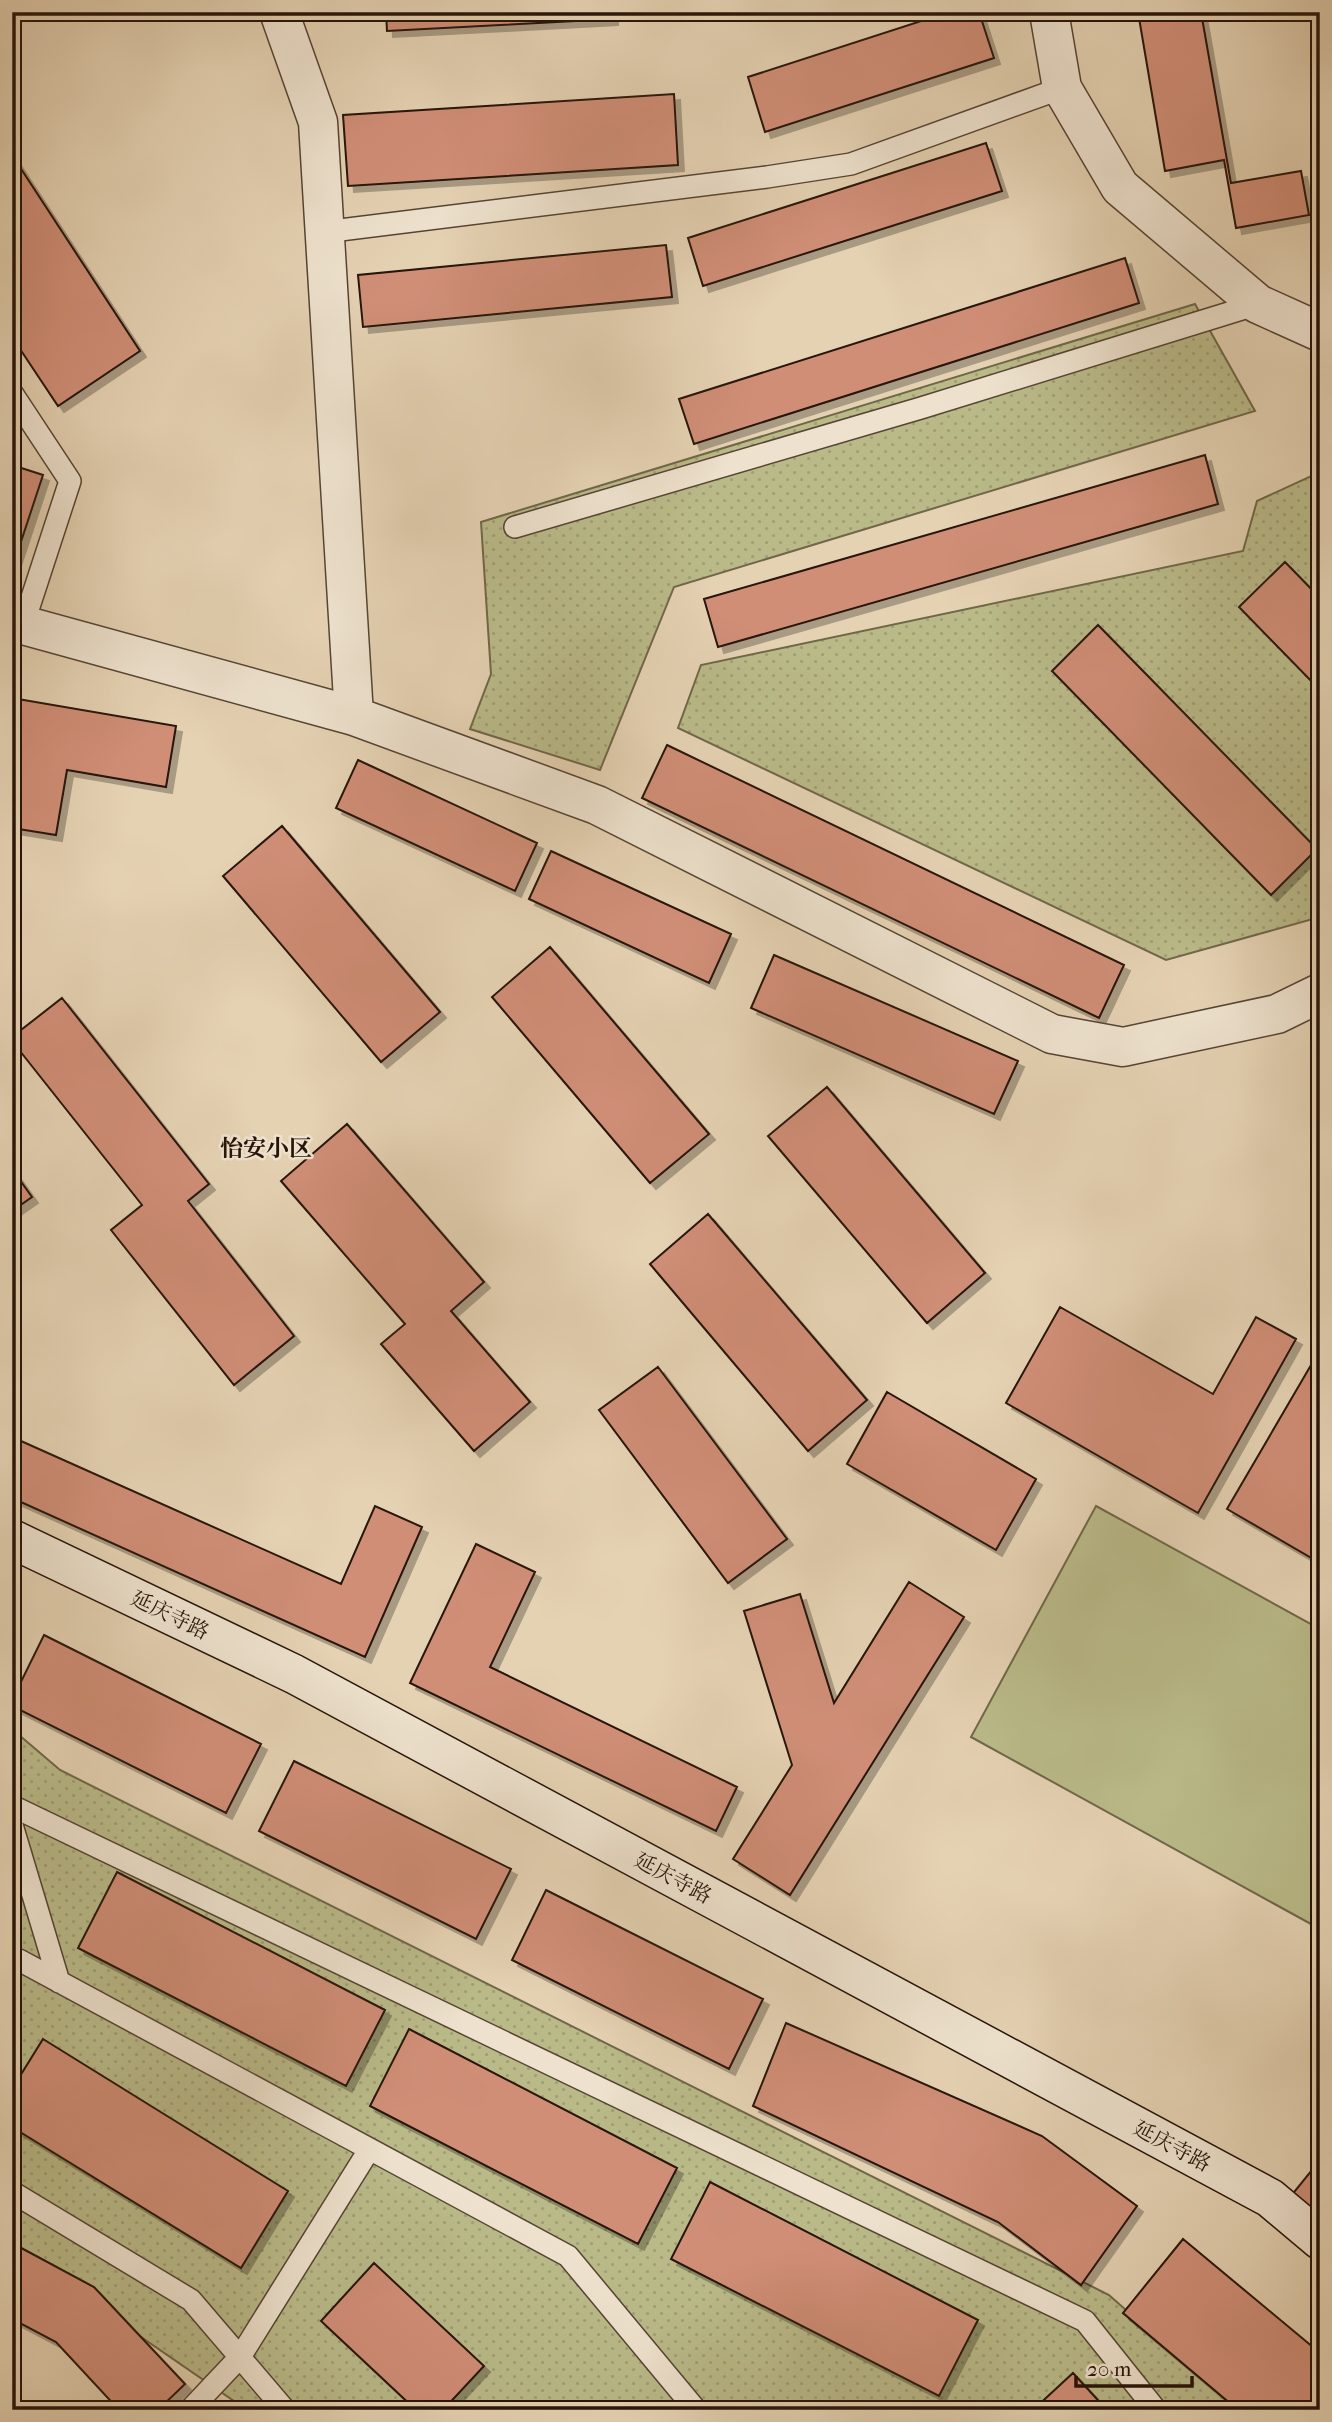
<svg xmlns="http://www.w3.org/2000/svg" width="1332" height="2422" viewBox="0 0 1332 2422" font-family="'IM FELL French Canon','Noto Serif SC',serif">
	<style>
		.grass { fill: #baba89; stroke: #706749; stroke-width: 2 }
		.park { fill: url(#park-dots); stroke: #706749; stroke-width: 2 }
		.building { fill: #d08e77; stroke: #271409; stroke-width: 2; filter: url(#shadow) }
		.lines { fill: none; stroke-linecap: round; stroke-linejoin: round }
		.lane-casing { stroke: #564434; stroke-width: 24 }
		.street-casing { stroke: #564434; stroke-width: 41 }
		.secondary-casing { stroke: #271409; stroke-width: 41 }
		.lane { stroke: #eee2ce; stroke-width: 21 }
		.street { stroke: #eee2ce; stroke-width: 38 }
		.secondary { stroke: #eee2ce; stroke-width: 38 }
		.labels { text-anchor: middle; stroke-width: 5; stroke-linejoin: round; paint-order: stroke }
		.street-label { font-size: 21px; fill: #271409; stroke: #eee2ce }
		.neighbourhood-label { font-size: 23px; font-weight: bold; fill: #271409; stroke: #eee2ce }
	</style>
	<defs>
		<pattern id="park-dots" width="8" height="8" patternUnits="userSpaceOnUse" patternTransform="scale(1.75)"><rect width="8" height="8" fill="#baba89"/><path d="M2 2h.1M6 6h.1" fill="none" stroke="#a09f75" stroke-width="1.8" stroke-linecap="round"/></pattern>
		<filter id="shadow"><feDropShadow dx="6" dy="6" stdDeviation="0" flood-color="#0004"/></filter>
	</defs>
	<rect width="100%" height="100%" fill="#e5d2b3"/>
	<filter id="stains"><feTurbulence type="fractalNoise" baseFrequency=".00286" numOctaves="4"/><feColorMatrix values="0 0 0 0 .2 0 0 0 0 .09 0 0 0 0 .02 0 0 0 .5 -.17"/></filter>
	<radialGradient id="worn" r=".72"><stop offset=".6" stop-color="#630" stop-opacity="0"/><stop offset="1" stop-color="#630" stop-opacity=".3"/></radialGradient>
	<!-- grass -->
	<path class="grass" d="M1096,1506L1320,1629V1929L971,1737Z"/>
	<!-- park -->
	<path class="park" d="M1195,304L1255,411L674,587L600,770L470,729L491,674L481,522Z
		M1320,472V917L1166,960L678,728L701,665L1243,551L1257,501Z
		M12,1729L60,1770L1109,2295L1239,2410H247L12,2248Z"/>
	<!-- building -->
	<path class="building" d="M386,12H612V19L387,31Z
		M949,12H979L994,58L765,132L748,77Z
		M1138,12H1201L1231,183L1301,171L1309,215L1236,228L1224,160L1165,171Z
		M674,94L678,165L348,186L343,115Z
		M986,143L1002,191L703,286L688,238Z
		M12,155L140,351L58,406L12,337Z
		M666,245L672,297L363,327L358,275Z
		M1125,258L1139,303L694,444L679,399Z
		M1205,455L1218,504L718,647L704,599Z
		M12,465L43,475L12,569Z
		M1285,562L1320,598V690L1239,607Z
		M1098,625L1317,849L1271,895L1052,671Z
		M12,698L176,726L166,787L67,770L56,835L12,828Z
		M667,745L1124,965L1099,1018L642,798Z
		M358,760L537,843L515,891L336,808Z
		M282,826L440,1012L381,1062L223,876Z
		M551,851L731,934L709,983L529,899Z
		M550,947L709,1134L650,1183L492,997Z
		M774,955L1018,1061L994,1114L751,1008Z
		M62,998L209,1184L188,1201L294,1336L234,1385L111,1230L142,1205L12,1041V1037Z
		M827,1087L985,1273L927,1323L768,1136Z
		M347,1124L484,1282L451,1311L530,1402L474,1451L381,1344L405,1324L281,1181Z
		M12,1169L32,1197L12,1211Z
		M708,1214L867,1400L808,1451L650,1264Z
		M1060,1307L1213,1394L1256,1317L1296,1339L1198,1513L1006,1403Z
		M1314,1360L1320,1364V1460L1317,1465L1320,1467V1563L1227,1509Z
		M658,1367L787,1539L728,1583L599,1410Z
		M887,1392L1036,1479L996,1550L847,1464Z
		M12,1437L341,1584L375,1506L422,1527L365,1657L12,1498Z
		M476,1544L535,1572L490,1667L737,1787L716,1831L410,1683Z
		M909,1582L964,1617L790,1895L733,1859L792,1765L744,1611L800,1594L834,1703Z
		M44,1635L261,1744L226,1813L12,1706V1700Z
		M294,1761L511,1869L476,1939L259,1831Z
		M117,1872L385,2010L346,2086L78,1948Z
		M546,1890L763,1999L729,2069L512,1960Z
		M786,2023L1042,2136L1137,2206L1081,2285L998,2222L753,2106Z
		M409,2029L677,2168L638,2244L370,2106Z
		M43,2039L288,2191L241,2268L12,2127V2089Z
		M1320,2160V2230L1286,2202Z
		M710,2182L978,2320L939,2396L671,2259Z
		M1183,2239L1320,2353V2410H1238L1123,2313Z
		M12,2243L94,2287L185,2384L158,2410H119L56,2342L12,2319Z
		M374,2263L484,2366L443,2410H416L321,2321Z
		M1073,2373L1107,2410H1033Z"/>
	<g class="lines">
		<defs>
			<path id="lane" d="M324,232L767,177L851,164L1062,88
				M12,393L70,481L23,625
				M515,527L921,408L1258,304
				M12,1806L1085,2321L1156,2410
				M12,1825L59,1982
				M12,1963L19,1960L568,2256L696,2410
				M12,2192L191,2300L285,2410
				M190,2410L240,2357L369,2150"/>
			<path id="street" d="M279,12L318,122L354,716
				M1049,12L1062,88L1120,187L1258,304L1320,332
				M12,622L354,716L597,805L1052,1034L1123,1047L1277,1014L1320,993"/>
			<path id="secondary" d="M12,1539L294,1674L1270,2198L1320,2240"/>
		</defs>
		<!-- lane casing -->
		<use href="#lane" class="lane-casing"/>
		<!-- street casing -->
		<use href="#street" class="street-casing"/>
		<!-- secondary casing -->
		<use href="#secondary" class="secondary-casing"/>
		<!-- lane -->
		<use href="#lane" class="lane"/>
		<!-- street -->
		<use href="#street" class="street"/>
		<!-- secondary -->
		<use href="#secondary" class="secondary"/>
	</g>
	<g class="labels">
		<!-- street labels -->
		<g class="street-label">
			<text transform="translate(170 1615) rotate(26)" y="7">延庆寺路</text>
			<text transform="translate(673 1878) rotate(28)" y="7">延庆寺路</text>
			<text transform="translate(1172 2146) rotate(28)" y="7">延庆寺路</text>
		</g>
		<!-- neighbourhood labels -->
		<g class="neighbourhood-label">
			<text x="266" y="1156">怡安小区</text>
		</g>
	</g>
	<!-- margin -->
	<rect width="1332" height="2422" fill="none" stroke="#e5d2b3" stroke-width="42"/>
	<rect x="14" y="14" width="1304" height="2394" fill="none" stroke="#271409" stroke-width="3.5"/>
	<rect x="21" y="21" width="1290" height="2380" fill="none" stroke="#271409" stroke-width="2"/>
	<!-- scale -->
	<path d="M1076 2376v10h116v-10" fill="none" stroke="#271409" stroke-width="3.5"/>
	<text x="1087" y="2376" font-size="21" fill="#271409" stroke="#eee2ce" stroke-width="5" paint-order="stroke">20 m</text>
	<rect width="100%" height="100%" filter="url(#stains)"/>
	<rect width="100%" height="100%" fill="url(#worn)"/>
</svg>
